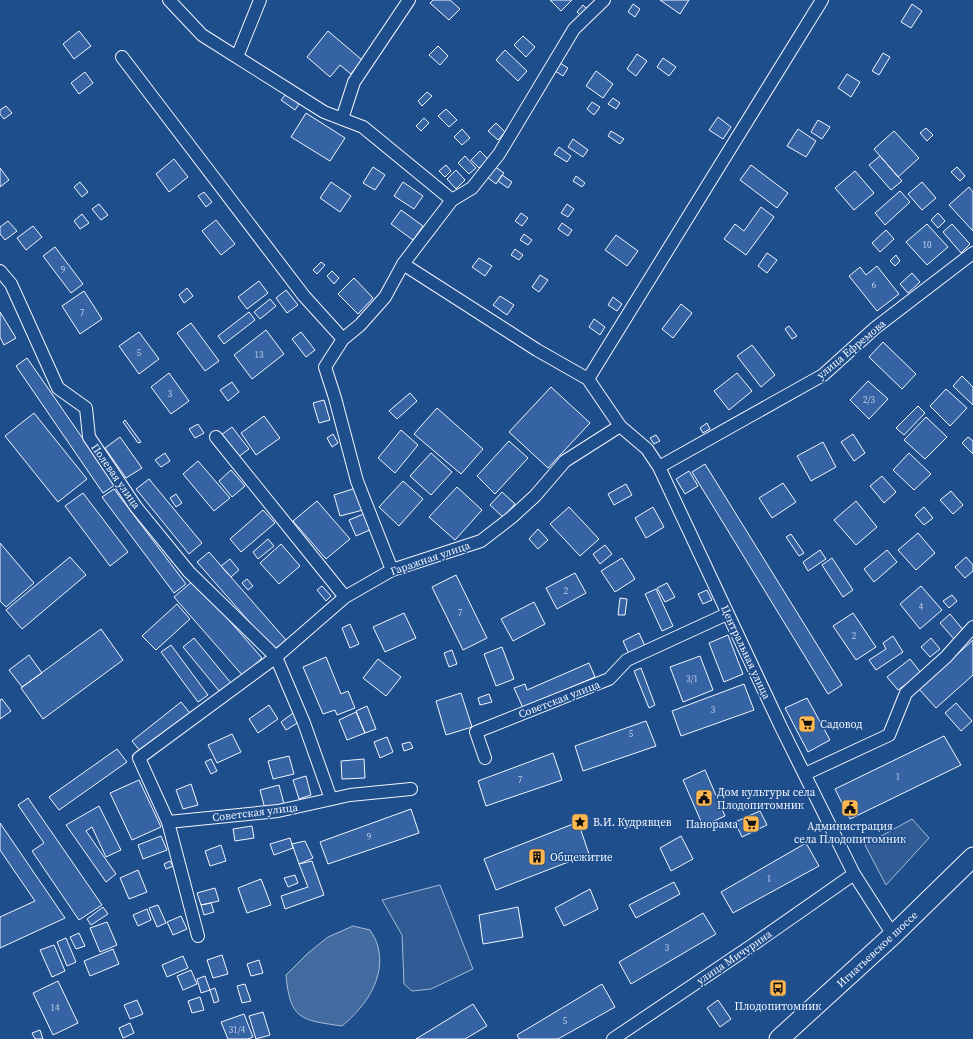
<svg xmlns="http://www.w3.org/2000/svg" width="973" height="1039" viewBox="0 0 973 1039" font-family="'Source Serif 4',serif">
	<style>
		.green { fill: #305b95; stroke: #a8bbd7 }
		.water { fill: #446ba0; stroke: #a8bbd7 }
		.building { fill: #3563a3; stroke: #f2f6ff }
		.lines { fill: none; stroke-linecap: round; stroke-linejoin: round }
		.minor-casing { stroke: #f2f6ff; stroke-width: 14 }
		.primary-casing { stroke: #f2f6ff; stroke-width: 21 }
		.minor { stroke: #1f4e8c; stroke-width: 12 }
		.primary { stroke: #1f4e8c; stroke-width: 19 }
		.labels { text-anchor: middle; stroke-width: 3; stroke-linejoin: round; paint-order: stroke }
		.number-label { font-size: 9px; fill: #c3d1e8 }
		.street-label { font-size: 11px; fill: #f2f6ff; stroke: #1f4e8c }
		.poi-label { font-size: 11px; fill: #f2f6ff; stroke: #1f4e8c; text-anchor: start }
	</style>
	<rect width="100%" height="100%" fill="#1f4e8c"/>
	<!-- green -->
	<path class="green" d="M912,819L929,838L886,885L865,845Z
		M440,885L473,969L431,989L412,991L404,984L402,935L382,900Z"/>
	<!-- water -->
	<path class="water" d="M353,926L370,930C373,935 377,941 378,947C386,978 365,1007 342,1026C301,1020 290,1020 286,975L308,953L328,937Z"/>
	<!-- building -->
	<path class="building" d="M433,0H450L460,9L449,20L430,3Z
		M550,0H572L561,11Z
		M660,0H689L680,14Z
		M633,4L640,9L635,17L628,12Z
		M912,4L922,11L911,28L901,22Z
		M583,5L588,10L582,17L577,12Z
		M79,31L91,46L74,59L63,44Z
		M328,31L362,60L351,74L340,65L330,77L307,57Z
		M523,36L535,47L526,57L514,45Z
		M438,46L448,56L440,65L429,55Z
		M505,50L527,71L518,81L496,60Z
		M883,53L890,57L879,75L872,71Z
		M637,54L647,61L636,76L627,69Z
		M663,58L676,67L669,76L657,67Z
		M557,61L568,68L563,76L552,69Z
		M596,71L613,84L603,98L586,86Z
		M85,72L93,83L79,94L71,83Z
		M847,74L860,82L851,97L838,88Z
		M427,92L432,96L422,106L418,101Z
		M286,94L299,104L295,110L281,100Z
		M613,98L620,103L616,109L608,104Z
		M592,102L600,107L594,115L587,109Z
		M6,106L12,113L4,119L0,114V110Z
		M446,109L457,120L449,127L438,116Z
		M306,113L345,138L330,161L291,137Z
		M718,117L731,127L723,139L709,130Z
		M424,118L429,123L421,131L416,126Z
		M818,120L830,127L822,139L811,132Z
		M496,123L505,132L498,140L488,131Z
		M926,128L933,135L927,141L920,133Z
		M462,129L470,138L462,145L454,137Z
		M798,129L816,141L806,157L787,146Z
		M611,131L624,139L620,144L608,136Z
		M894,131L919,158L898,177L874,149Z
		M573,139L588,150L583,157L568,147Z
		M559,147L571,156L567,162L554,154Z
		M480,151L488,159L479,168L471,160Z
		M465,156L476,168L469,174L458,163Z
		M880,156L902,181L891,190L869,165Z
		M174,159L188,177L169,192L156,174Z
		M446,165L451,171L445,177L439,171Z
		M751,165L788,193L777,208L740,180Z
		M494,166L504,173L496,184L487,177Z
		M373,167L385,175L375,190L363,183Z
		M957,167L965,176L960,181L951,172Z
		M0,168L9,180L0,187Z
		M456,170L465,180L456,189L447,179Z
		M855,171L874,193L854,210L835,188Z
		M502,175L512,182L508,188L498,181Z
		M576,176L585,183L582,187L573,181Z
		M80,182L88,192L82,197L74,187Z
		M331,182L351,196L340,212L320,198Z
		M403,182L423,196L414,209L394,196Z
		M922,182L936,198L922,210L908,194Z
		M969,187L973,192V231L949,205Z
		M900,191L910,202L885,225L875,213Z
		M204,192L212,202L206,207L198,196Z
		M99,204L108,215L101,220L92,209Z
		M567,204L574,209L568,217L561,213Z
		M761,207L774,217L746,255L724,239L735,224L744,231Z
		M401,210L423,226L413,240L391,224Z
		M521,213L528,218L522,226L515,221Z
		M938,213L945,221L938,228L931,220Z
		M82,214L89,223L80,229L74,221Z
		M216,220L235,244L221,255L202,231Z
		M8,221L17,231L5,240L0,234V227Z
		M562,223L572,230L568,236L558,229Z
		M927,224L948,247L927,265L906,242Z
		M952,224L970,244L961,253L943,232Z
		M33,226L42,237L26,250L17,238Z
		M886,230L894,239L880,252L872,243Z
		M524,234L532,240L528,245L520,240Z
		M616,235L638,251L627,266L605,250Z
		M55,247L83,284L71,293L43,256Z
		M515,249L523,255L519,260L511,255Z
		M767,253L777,260L767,273L758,266Z
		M896,255L900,261L895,266L890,261Z
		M479,258L492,266L485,276L472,267Z
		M321,262L325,265L317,274L313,270Z
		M877,266L899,294L877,311L849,276L860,267L866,275Z
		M332,271L339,278L334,284L327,276Z
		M912,273L920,282L908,293L900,284Z
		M540,275L548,280L539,292L532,287Z
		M354,278L373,298L358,314L338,294Z
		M259,281L268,293L247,309L238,297Z
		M187,288L193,296L184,303L179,295Z
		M286,290L298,305L287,313L276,298Z
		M84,291L102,319L80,334L62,306Z
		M500,296L514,305L507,315L493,305Z
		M613,297L622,304L617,311L608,305Z
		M270,299L276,306L260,319L254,312Z
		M681,304L692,313L673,338L662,329Z
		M0,312L16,338L4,345L0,337Z
		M249,312L255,320L224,344L218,336Z
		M594,319L605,327L600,335L589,327Z
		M191,323L219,361L205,371L177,333Z
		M789,326L797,336L792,339L785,329Z
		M266,330L284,354L252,379L234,355Z
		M139,332L159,359L139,374L119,346Z
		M301,332L315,350L306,357L292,339Z
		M883,342L916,374L902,389L869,357Z
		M752,345L775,375L761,387L737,356Z
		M27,358L115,485L103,493L16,366Z
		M169,373L189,401L171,414L151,387Z
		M737,373L752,391L729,410L714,391Z
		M962,376L973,387V405L953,386Z
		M868,381L888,399L869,419L850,400Z
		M232,382L239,392L228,401L220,390Z
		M551,387L590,423L548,468L509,432Z
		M946,389L967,408L950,426L930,406Z
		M410,393L417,401L397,419L389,411Z
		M324,400L330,420L319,423L313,403Z
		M918,406L925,413L904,435L896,428Z
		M437,408L483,449L461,474L414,434Z
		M34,413L87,479L58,502L5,436Z
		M264,416L280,438L256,455L241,433Z
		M926,417L947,437L925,459L904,440Z
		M125,420L141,442L138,443L123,422Z
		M707,423L710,429L703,433L700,428Z
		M198,424L204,433L195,438L189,429Z
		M232,427L249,449L238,457L221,435Z
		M401,430L418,445L395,473L378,458Z
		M333,434L338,443L332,447L327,438Z
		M853,434L865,453L854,461L841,442Z
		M656,435L660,441L654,444L650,438Z
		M120,437L142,468L126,478L105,448Z
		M968,437L973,441V454L962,443Z
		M509,441L528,458L495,494L477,476Z
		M823,442L836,467L811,481L797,456Z
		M165,453L170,461L161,467L155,460Z
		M431,453L452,472L431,495L410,476Z
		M909,453L931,474L914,490L893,470Z
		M198,461L230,498L214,511L183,474Z
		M705,464L842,685L828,694L692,472Z
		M231,470L245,486L232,497L219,481Z
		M689,471L698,486L685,494L676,479Z
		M882,476L896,492L884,503L870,486Z
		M149,479L202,543L189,554L136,489Z
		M403,481L423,499L399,526L379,507Z
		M783,483L796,502L772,518L759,498Z
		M626,484L632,495L614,505L608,494Z
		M457,487L482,510L455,540L429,517Z
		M356,488L363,510L340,516L334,495Z
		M114,489L186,584L174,593L102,497Z
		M951,491L963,505L953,514L940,500Z
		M502,492L515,504L503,517L490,505Z
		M83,493L128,552L110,566L65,506Z
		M176,494L182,503L176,507L170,498Z
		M317,501L350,539L326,559L293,521Z
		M856,501L877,527L856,545L834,520Z
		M569,507L599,539L580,556L550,524Z
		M653,507L664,527L646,538L635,518Z
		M924,507L933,518L924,525L915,515Z
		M263,510L275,523L241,552L230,539Z
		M366,513L372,529L356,536L349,520Z
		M538,529L548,540L538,549L529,539Z
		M918,533L935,553L916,570L898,550Z
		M791,534L804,553L799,556L786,537Z
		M268,539L274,546L258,559L253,552Z
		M0,543L34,583L6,607L0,601Z
		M281,544L300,566L279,584L260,563Z
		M605,545L612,554L600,564L593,554Z
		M820,550L826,559L808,571L803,562Z
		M887,550L897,562L874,582L864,569Z
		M209,552L286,640L274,650L197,562Z
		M70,557L86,575L22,629L6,610Z
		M966,557L973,565V571L965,578L955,567Z
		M622,558L635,579L615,592L601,571Z
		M832,558L853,590L843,597L822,565Z
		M230,559L239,570L231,577L221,566Z
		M575,573L586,593L557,609L546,588Z
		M456,575L487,638L463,650L432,587Z
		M247,579L253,586L248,590L242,583Z
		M194,580L262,658L243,676L174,597Z
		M667,583L675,597L665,602L657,588Z
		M322,586L331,596L326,601L317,590Z
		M921,586L942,610L920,629L900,604Z
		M656,589L673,626L662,631L645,594Z
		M707,590L712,600L703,604L698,594Z
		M952,595L957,601L949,608L943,601Z
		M620,598L627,599L625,615H618Z
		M534,602L545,624L513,641L501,619Z
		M177,604L190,619L156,650L142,636Z
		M404,613L416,638L385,652L373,627Z
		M853,613L876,647L856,660L833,626Z
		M950,614L964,631L954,639L940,623Z
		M350,624L359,644L350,648L342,628Z
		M101,629L123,660L43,719L21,688Z
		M639,633L645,646L629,654L623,641Z
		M728,635L743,674L724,682L709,643Z
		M893,636L903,652L876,670L869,660L886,649L883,643Z
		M194,638L231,683L220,692L183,647Z
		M931,638L940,649L930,657L921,647Z
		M973,640V675L936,708L919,689Z
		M171,645L208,695L198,702L161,652Z
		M502,647L514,679L496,686L484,654Z
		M452,650L457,664L449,667L444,653Z
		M29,655L42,673L22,687L9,670Z
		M700,656L713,690L683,702L670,667Z
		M326,657L341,694L348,691L355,708L337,715L335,710L323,714L303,667Z
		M378,659L401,677L386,696L363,678Z
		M910,659L921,673L898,690L887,677Z
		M589,663L595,677L523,708L514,688L525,684L527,690Z
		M641,668L655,705L649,708L634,671Z
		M744,684L754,710L681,736L672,711Z
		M461,693L472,727L446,735L436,701Z
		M489,694L492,702L480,705L478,698Z
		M807,698L830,740L808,752L785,708Z
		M2,699L11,711L0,719V700Z
		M181,702L190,713L141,752L132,741Z
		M956,703L972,721L961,731L945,713Z
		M269,705L278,719L258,733L249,719Z
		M367,706L376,729L365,733L356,711Z
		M356,712L365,733L347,740L339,720Z
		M293,713L299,722L286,730L281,722Z
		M646,721L656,746L583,771L575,746Z
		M232,734L241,752L217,763L208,745Z
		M944,736L961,765L850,819L835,789Z
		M387,737L393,752L380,758L374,742Z
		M410,742L413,748L404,751L402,744Z
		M117,749L127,762L59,810L49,797Z
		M553,753L562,780L486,806L478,781Z
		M289,756L294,774L273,779L268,761Z
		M211,759L217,771L211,774L205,762Z
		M364,759L365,778L342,779L341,761Z
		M705,770L725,816L703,826L683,780Z
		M306,776L311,795L299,799L293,780Z
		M139,780L161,827L132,840L110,793Z
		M191,784L198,805L183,809L176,790Z
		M279,785L284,804L265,809L260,790Z
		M28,798L102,905L79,920L32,851L44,843L18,805Z
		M99,806L121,850L106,857L92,827L86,831L116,874L106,882L66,825Z
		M411,809L419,833L328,864L320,842Z
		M760,811L767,825L742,837L735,822Z
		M578,822L589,854L496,890L484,859Z
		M0,823L65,918L0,948V917L35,901L0,850Z
		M252,826L254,838L235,841L233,829Z
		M161,836L167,850L143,859L138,845Z
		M681,836L693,859L671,871L660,848Z
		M290,838L293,848L274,855L270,844Z
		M305,841L313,858L299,864L292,844Z
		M806,843L819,866L733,913L721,892Z
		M221,845L226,861L210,866L205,851Z
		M170,861L173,866L166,869L164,864Z
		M312,861L324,895L285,909L281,896L308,887L299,864Z
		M138,870L147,892L129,899L120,878Z
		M295,875L298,883L288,887L284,878Z
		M261,879L271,905L247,913L238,888Z
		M674,882L680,894L636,918L629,905Z
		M215,888L219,901L201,905L197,893Z
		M590,889L598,909L564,926L555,908Z
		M211,903L214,912L204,915L201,905Z
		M158,905L166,923L157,927L149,908Z
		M103,907L108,914L91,925L87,919Z
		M518,907L523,937L483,944L479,915Z
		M147,909L151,920L138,926L133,915Z
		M703,913L716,934L631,984L619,962Z
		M181,916L187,929L173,935L167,922Z
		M107,922L117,945L100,952L90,928Z
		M79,933L85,946L76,949L70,937Z
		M66,938L76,962L67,966L57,942Z
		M54,945L65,971L52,977L40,950Z
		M113,949L119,964L90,976L84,961Z
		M222,955L228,974L213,978L207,960Z
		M183,956L188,968L167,977L162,965Z
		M259,960L263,973L251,976L247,964Z
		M191,970L197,984L183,990L177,976Z
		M205,976L210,990L201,993L197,979Z
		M58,981L78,1023L53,1035L33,993Z
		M245,984L251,1001L242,1003L237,986Z
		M602,984L615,1007L558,1039H519L517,1035Z
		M215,988L219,1001L214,1003L210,990Z
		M200,997L204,1010L192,1013L188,1001Z
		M137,1000L143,1014L130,1019L124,1005Z
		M718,1000L731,1019L720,1027L707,1008Z
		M473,1004L487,1026L465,1039H416Z
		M263,1012L270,1035L256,1039L249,1016Z
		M244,1014L253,1037L248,1039H228L221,1022Z
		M130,1023L134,1033L123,1038L119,1028Z
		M40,1030L43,1039H35L32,1033Z"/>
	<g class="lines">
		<defs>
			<path id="minor" d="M169,0L202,35L324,112L363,127L452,200
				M122,57L304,296L343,339L325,367L335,398L357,481L392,570
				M237,57L260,0
				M342,119L354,82L409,0
				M403,264L537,350L588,379L620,426L647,449L659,467L781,727L854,874L893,935
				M0,271L11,284L58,388L86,408L89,437L136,507L189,572L276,657L304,723L331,799
				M343,339L360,325L385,297L403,264L452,200L472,188L499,154L574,29L604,0
				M588,379L822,0
				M216,437L345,597
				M659,467L823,375L875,328L973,253
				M485,758L476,732L609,679L627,660L727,614
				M805,774L889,735L906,693L946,657L973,627
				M411,789L350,795L278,811L168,822L139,758L276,657L345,597L392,570L481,541L512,517L535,496L565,461L620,426
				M168,822L198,936
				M613,1039L751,946L854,874"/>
			<path id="primary" d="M779,1039L893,935L973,857"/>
		</defs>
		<!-- minor casing -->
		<use href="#minor" class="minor-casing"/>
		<!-- primary casing -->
		<use href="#primary" class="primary-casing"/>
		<!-- minor -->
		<use href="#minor" class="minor"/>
		<!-- primary -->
		<use href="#primary" class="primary"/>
	</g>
	<!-- icons -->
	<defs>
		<symbol id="supermarket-square" viewBox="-11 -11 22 22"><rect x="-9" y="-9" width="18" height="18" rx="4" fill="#ffb74d" stroke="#1f4e8c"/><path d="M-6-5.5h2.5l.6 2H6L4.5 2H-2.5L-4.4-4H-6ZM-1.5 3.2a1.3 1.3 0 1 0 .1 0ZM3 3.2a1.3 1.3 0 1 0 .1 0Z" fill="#111"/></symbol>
		<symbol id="civic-square" viewBox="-11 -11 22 22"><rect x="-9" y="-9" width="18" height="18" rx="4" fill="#ffb74d" stroke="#1f4e8c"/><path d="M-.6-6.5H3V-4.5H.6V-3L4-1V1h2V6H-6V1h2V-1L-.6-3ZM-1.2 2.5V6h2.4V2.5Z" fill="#111"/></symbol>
		<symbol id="sight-square" viewBox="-11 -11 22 22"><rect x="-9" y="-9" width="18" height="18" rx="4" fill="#ffb74d" stroke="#1f4e8c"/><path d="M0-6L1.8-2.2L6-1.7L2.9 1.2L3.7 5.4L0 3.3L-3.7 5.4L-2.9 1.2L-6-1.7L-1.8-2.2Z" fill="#111"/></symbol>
		<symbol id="building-square" viewBox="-11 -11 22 22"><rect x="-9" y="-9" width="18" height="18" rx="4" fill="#ffb74d" stroke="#1f4e8c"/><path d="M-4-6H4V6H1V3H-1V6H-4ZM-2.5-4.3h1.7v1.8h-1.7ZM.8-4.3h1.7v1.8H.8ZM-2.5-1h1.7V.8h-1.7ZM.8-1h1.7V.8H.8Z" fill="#111"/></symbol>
		<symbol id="bus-square" viewBox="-11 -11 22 22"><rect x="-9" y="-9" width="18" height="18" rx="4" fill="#ffb74d" stroke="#1f4e8c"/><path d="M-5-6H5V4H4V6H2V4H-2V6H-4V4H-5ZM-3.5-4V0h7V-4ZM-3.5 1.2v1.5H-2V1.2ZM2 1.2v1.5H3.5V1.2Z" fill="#111"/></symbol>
	</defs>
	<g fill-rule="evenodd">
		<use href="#supermarket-square" x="797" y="714" width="20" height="20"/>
		<use href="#civic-square" x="694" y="788" width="20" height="20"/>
		<use href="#civic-square" x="840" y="798" width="20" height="20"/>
		<use href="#sight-square" x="570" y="812" width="20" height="20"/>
		<use href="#supermarket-square" x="741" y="814" width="20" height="20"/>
		<use href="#building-square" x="527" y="847" width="20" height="20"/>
		<use href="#bus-square" x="768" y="978" width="20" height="20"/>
	</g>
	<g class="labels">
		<!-- number labels -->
		<g class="number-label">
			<text x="927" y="248">10</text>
			<text x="63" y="273">9</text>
			<text x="874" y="288">6</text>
			<text x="82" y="316">7</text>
			<text x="139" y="356">5</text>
			<text x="259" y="358">13</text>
			<text x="170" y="397">3</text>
			<text x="869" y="403">2/3</text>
			<text x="566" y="594">2</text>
			<text x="921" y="610">4</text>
			<text x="460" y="616">7</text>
			<text x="854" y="639">2</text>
			<text x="692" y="682">3/1</text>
			<text x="713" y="713">3</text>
			<text x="631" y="737">5</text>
			<text x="898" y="780">1</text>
			<text x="520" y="783">7</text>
			<text x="369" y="840">9</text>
			<text x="769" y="882">1</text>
			<text x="667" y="951">3</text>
			<text x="55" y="1011">14</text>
			<text x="565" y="1024">5</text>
			<text x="237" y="1033">31/4</text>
		</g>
		<!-- street labels -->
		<g class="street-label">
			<text transform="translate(851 349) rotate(-40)" y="4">улица Ефремова</text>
			<text transform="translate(116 476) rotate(55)" y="4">Полевая улица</text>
			<text transform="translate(430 558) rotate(-19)" y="4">Гаражная улица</text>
			<text transform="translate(746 652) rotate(65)" y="4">Центральная улица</text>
			<text transform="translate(559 699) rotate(-21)" y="4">Советская улица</text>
			<text transform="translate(255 812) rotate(-7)" y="4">Советская улица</text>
			<text transform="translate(877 949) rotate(-43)" y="4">Игнатьевское шоссе</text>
			<text transform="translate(734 957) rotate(-34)" y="4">улица Мичурина</text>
		</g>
		<!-- poi labels -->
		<g class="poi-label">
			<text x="820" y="728">Садовод</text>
			<text x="717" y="796">Дом культуры села<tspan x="717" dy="13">Плодопитомник</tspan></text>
			<text x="593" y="826">В.И. Кудрявцев</text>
			<text x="738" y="828" text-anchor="end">Панорама</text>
			<text x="850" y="830" text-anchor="middle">Администрация<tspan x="850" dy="13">села Плодопитомник</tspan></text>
			<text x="550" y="861">Общежитие</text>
			<text x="778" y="1010" text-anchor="middle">Плодопитомник</text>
		</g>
	</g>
</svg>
